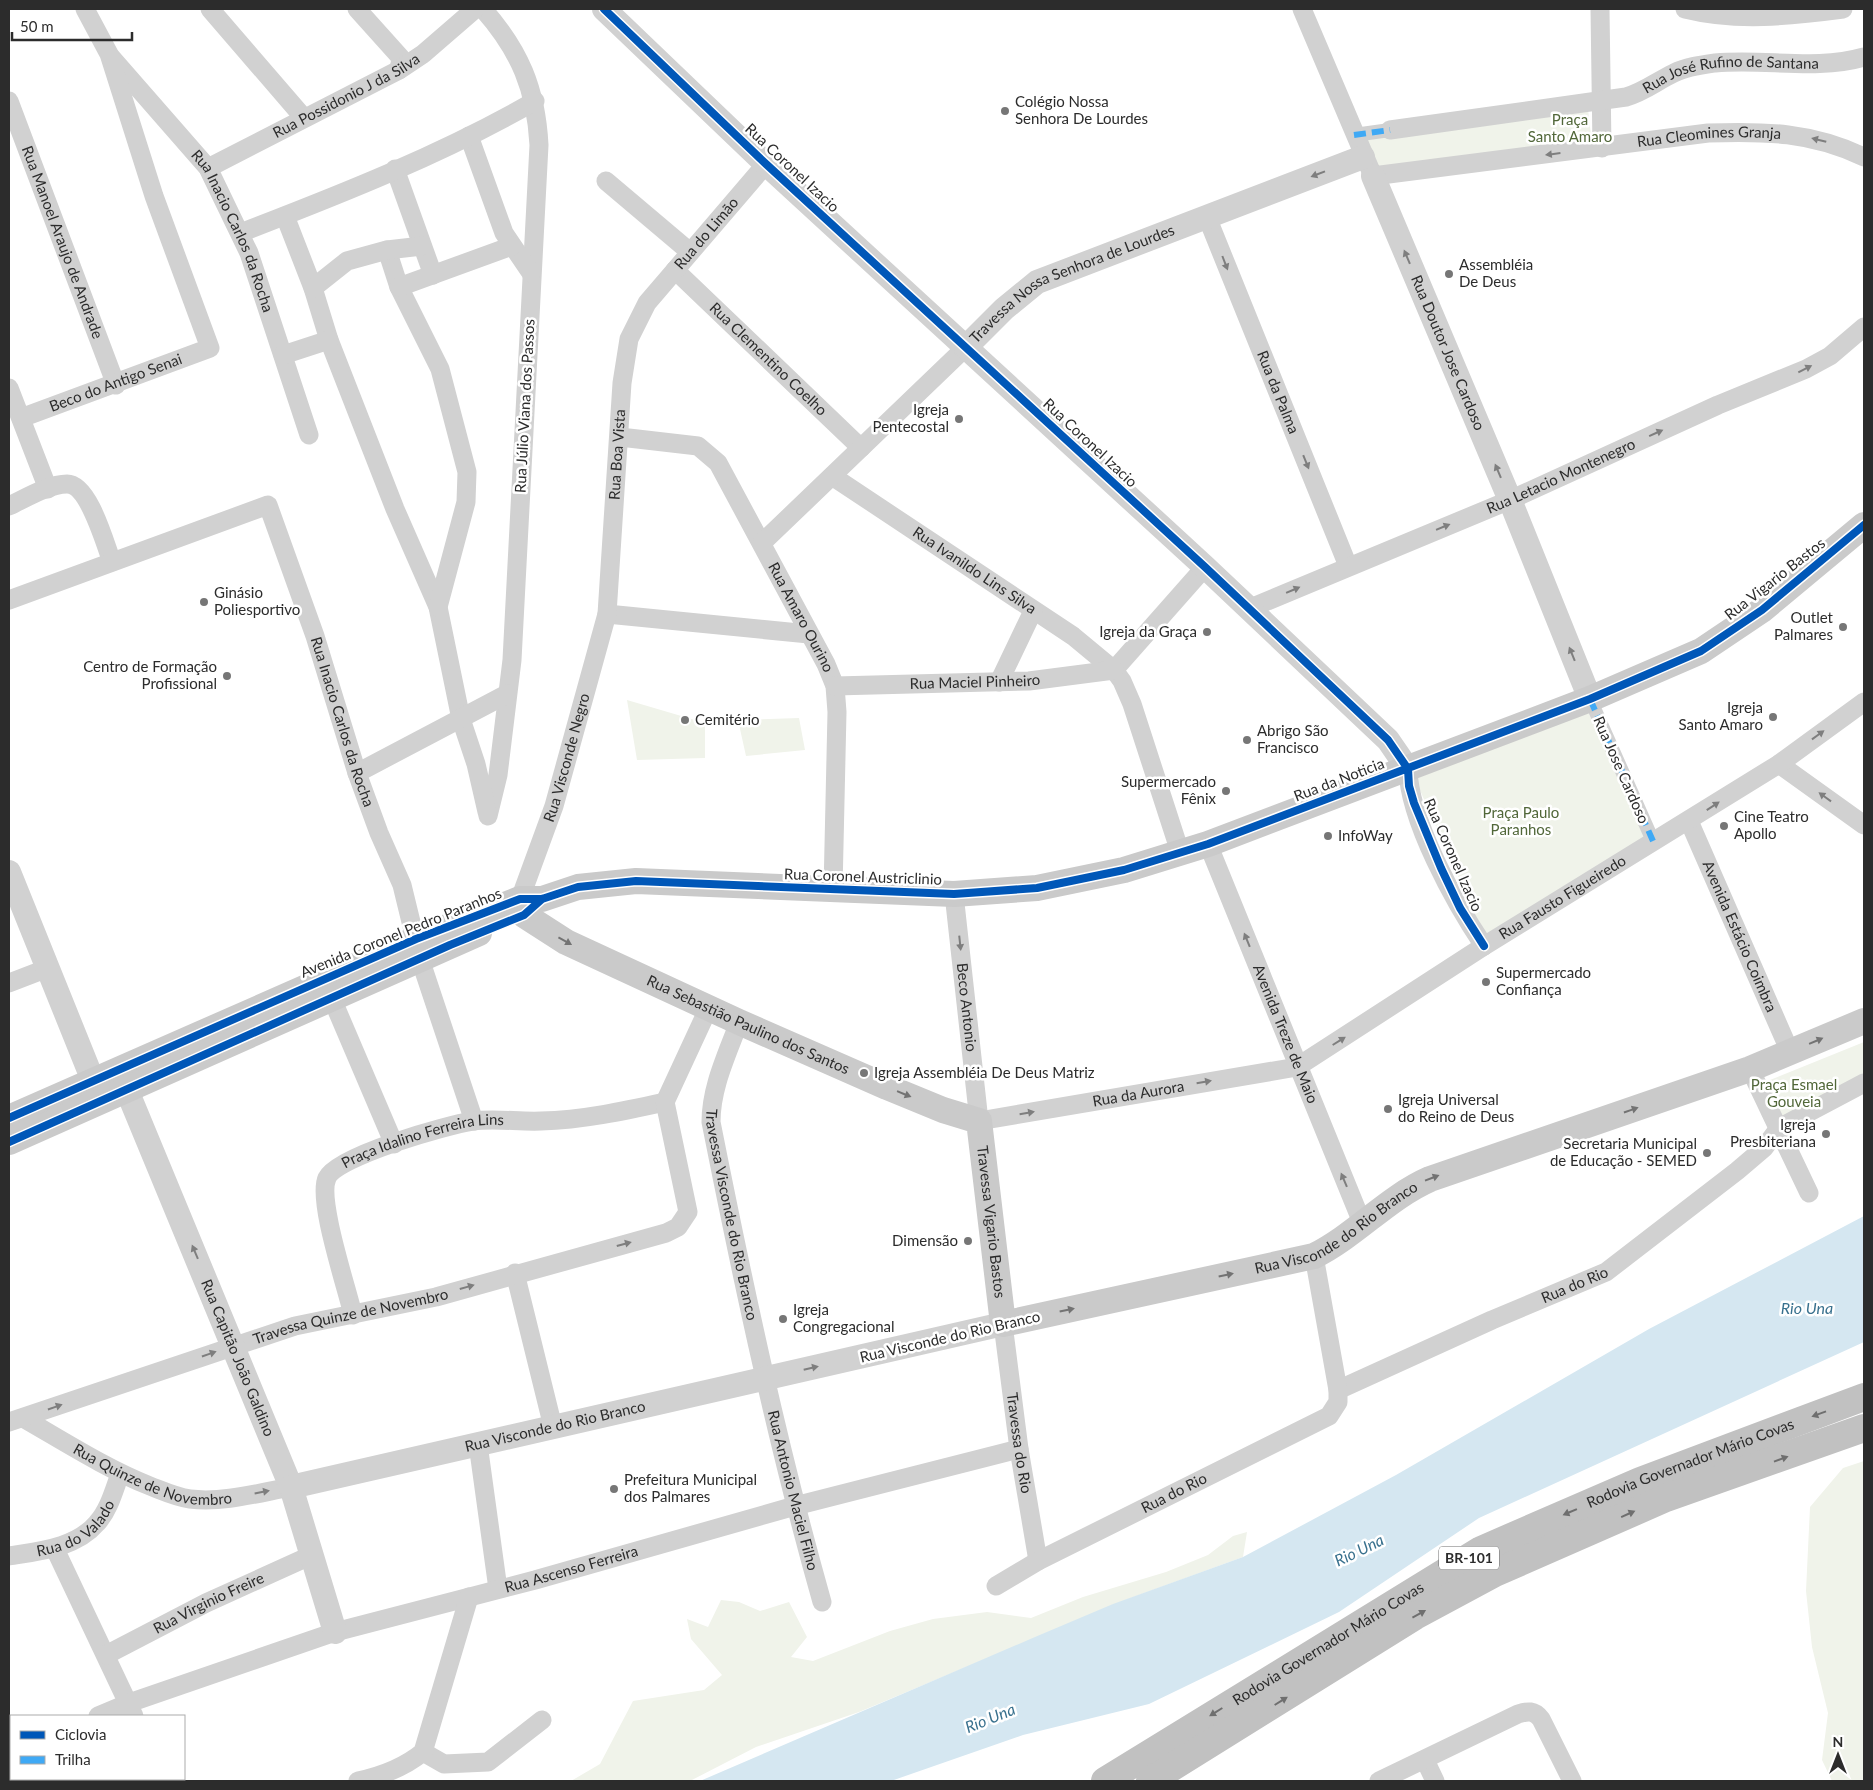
<svg xmlns="http://www.w3.org/2000/svg" width="1873" height="1790" viewBox="0 0 1873 1790" font-family="Lato,sans-serif">
	<style>
		.green { fill: #f0f3ea }
		.water { fill: #d5e7f1 }
		.lines { fill: none; stroke-linecap: round; stroke-linejoin: round }
		.pedestrian { stroke: #d1d1d1; stroke-width: 14 }
		.minor { stroke: #d1d1d1; stroke-width: 19 }
		.tertiary { stroke: #d1d1d1; stroke-width: 24 }
		.secondary { stroke: #cacaca; stroke-width: 26 }
		.trunk { stroke: #c1c1c1; stroke-width: 28 }
		.quiet { stroke: #3fa9f5; stroke-width: 6; stroke-dasharray: 12 6; stroke-linecap: butt }
		.cycleway-casing { stroke: #fff; stroke-width: 11 }
		.cycleway { stroke: #0057b8; stroke-width: 8 }
		.oneway { fill: #7e7e7e }
		.oneway2 { fill: #737373 }
		.oneway3 { fill: #6f6f6f }
		.poi-dot { fill: #767676; stroke: #fff; stroke-width: 2 }
		.labels { text-anchor: middle; stroke-width: 5; stroke-linejoin: round; paint-order: stroke }
		.shield { fill: #fff; stroke: #6b6b6b; stroke-width: 1 }
		.shield-label { font-size: 14px; font-weight: bold; fill: #2c2c2c }
		.street-label { font-size: 15px; fill: #2c2c2c; stroke: #fff }
		.poi-label { font-size: 15px; fill: #2c2c2c; stroke: #fff; text-anchor: start }
		.park-label { font-size: 15px; fill: #516739; stroke: #fff }
		.water-label { font-size: 16px; font-style: italic; fill: #39718e; stroke: #fff }
	</style>
	<rect width="100%" height="100%" fill="#fff"/>
	<!-- green -->
	<path class="green" d="M1588,109L1592,144L1375,169L1366,139Z
		M627,700L705,723V758L637,760Z
		M1587,710L1648,840L1484,935L1415,779Z
		M799,718L805,750L746,756L738,720Z
		M1864,1042V1080L1783,1123L1764,1088L1770,1080Z
		M1864,1461V1781H1832L1822,1760L1828,1713L1812,1647L1806,1591L1810,1507L1843,1468Z
		M1247,1532L1243,1557L1128,1599L859,1712L756,1747L690,1781H571L600,1764L633,1701L704,1690L722,1675L691,1639L687,1619L708,1627L721,1600L739,1602L760,1611L789,1602L807,1637L791,1657L813,1661L890,1631L933,1619L987,1612L1031,1618L1083,1597L1166,1572L1208,1555L1233,1536Z"/>
	<!-- water -->
	<path class="water" d="M1864,1216V1342L1479,1518L1339,1612L1149,1704L1023,1735L891,1781H700L1035,1637L1113,1604L1243,1557L1396,1475L1649,1329Z"/>
	<g class="lines">
		<!-- pedestrian -->
		<path class="pedestrian" d="M1354,135L1390,130
			M1590,699L1653,841"/>
		<!-- minor -->
		<g class="minor">
			<path d="M210,9L304,118"/>
			<path d="M357,9L401,58L399,70"/>
			<path d="M483,9C520,51 536,89 539,145L512,660L498,775L488,816"/>
			<path id="s1" d="M1302,9L1373,176L1708,133C1765,131 1812,132 1864,157"/>
			<path d="M1600,9L1602,148"/>
			<path d="M1685,9C1737,22 1790,16 1843,9"/>
			<path id="s2" d="M111,57L208,168L249,253L309,435"/>
			<path id="s3" d="M9,101L116,385"/>
			<path id="s4" d="M1390,130L1626,97C1644,92 1657,81 1674,73C1686,67 1701,65 1715,63C1765,58 1815,71 1864,57"/>
			<path d="M469,136L504,233L531,273"/>
			<path id="s5" d="M208,168L399,70L423,54L475,9"/>
			<path d="M395,169L433,275"/>
			<path d="M606,181L690,252"/>
			<path d="M285,216L313,288L329,340L395,509L438,607L461,719L476,764L487,812"/>
			<path id="s6" d="M1207,217L1348,566"/>
			<path d="M240,233C339,195 443,154 535,101"/>
			<path d="M387,250L399,287L440,369L467,472L466,502L438,607"/>
			<path id="s7" d="M675,270L861,448"/>
			<path d="M399,287L512,246"/>
			<path d="M313,288L347,261L387,250L422,246"/>
			<path d="M283,355L329,340"/>
			<path d="M9,388L48,489"/>
			<path id="s8" d="M21,418L210,348L154,196L109,54L85,9"/>
			<path id="s9" d="M620,437L698,446L718,463L826,664L835,686L837,712L833,890"/>
			<path id="s10" d="M832,476L1073,636L1114,670L1122,681L1132,704L1180,852"/>
			<path d="M9,506C26,498 49,484 67,484C89,484 105,544 112,562"/>
			<path d="M762,543L966,347"/>
			<path id="s11" d="M9,600L268,505L315,636L357,773L379,833L402,885L420,959L474,1121"/>
			<path id="s12" d="M1248,609L1510,500L1718,405L1806,369L1830,356L1864,327"/>
			<path d="M607,614L809,634"/>
			<path d="M1114,670L1205,567"/>
			<path d="M999,682L1033,611"/>
			<path id="s13" d="M835,686L1029,681L1114,670"/>
			<path d="M1779,764L1864,825"/>
			<path d="M1408,769C1409,820 1455,903 1484,946"/>
			<path d="M357,773L507,694"/>
			<path id="s14" d="M1689,821L1790,1052"/>
			<path id="s15" d="M1208,844L1363,1225"/>
			<path id="s16" d="M954,894L979,1121L1297,1067L1484,946L1779,764L1864,702"/>
			<path id="s17" d="M520,899L554,806L607,614L622,383L629,339L647,303L766,164"/>
			<path d="M9,983L48,968"/>
			<path d="M327,987L394,1144"/>
			<path id="s18" d="M739,1022C727,1055 711,1087 711,1122C743,1283 777,1443 822,1602"/>
			<path d="M1750,1069L1809,1193"/>
			<path d="M515,1273L553,1427"/>
			<path id="s19" d="M353,1315C347,1288 317,1200 327,1178C337,1156 447,1125 473,1121C495,1118 519,1122 541,1121C583,1120 624,1111 665,1102"/>
			<path id="s20" d="M1003,1324L1019,1449L1038,1561"/>
			<path id="s21" d="M1338,1390L1492,1320L1606,1272L1737,1171L1764,1148L1779,1128L1864,1083"/>
			<path id="s22" d="M23,1418C65,1442 105,1468 150,1486C163,1491 176,1497 190,1499C223,1503 258,1493 291,1487"/>
			<path id="s23" d="M9,1422L295,1326L436,1297L666,1233L678,1227L688,1212L665,1102L709,1007"/>
			<path d="M478,1444L498,1589"/>
			<path d="M55,1549L134,1716"/>
			<path id="s24" d="M9,1556C39,1551 76,1548 97,1523C109,1510 114,1490 120,1474"/>
			<path id="s25" d="M996,1586L1038,1561L1329,1416L1338,1402V1390L1314,1256"/>
			<path id="s26" d="M106,1655L206,1603L312,1555"/>
			<path id="s27" d="M98,1716L129,1703L335,1632L535,1580L795,1506L1019,1449"/>
			<path d="M423,1752L444,1764L488,1762L542,1720"/>
			<path d="M9,1755L11,1754"/>
			<path d="M1425,1760L1435,1781"/>
			<path d="M159,1779L160,1781"/>
			<path d="M358,1781C381,1776 406,1766 423,1752L469,1597"/>
			<path d="M1379,1781L1518,1714C1528,1711 1534,1710 1541,1719L1572,1781"/>
		</g>
		<!-- tertiary -->
		<g class="tertiary">
			<path d="M604,9L766,164L1205,567L1388,740L1408,769"/>
			<path id="s28" d="M1373,176L1510,500L1590,699"/>
			<path id="s29" d="M966,347L1004,309L1037,282L1363,157"/>
			<path d="M9,872L100,1098"/>
			<path id="s30" d="M126,1088L291,1487L335,1632"/>
			<path id="s31" d="M291,1487L1003,1324"/>
		</g>
		<!-- secondary -->
		<g class="secondary">
			<path id="s32" d="M524,915L566,942L739,1022L887,1087L943,1110L979,1121L1003,1324L1314,1256C1356,1235 1387,1198 1430,1179L1750,1069L1864,1021"/>
			<path d="M9,1118L416,939L520,899H542L578,887L636,881L954,894L1037,888L1124,870L1208,844L1590,699L1701,651L1762,610L1864,525"/>
			<path d="M9,1142L479,933"/>
		</g>
		<!-- trunk -->
		<g class="trunk">
			<path id="s33" d="M1105,1781L1481,1550L1640,1481L1864,1397"/>
			<path d="M1150,1781L1415,1616L1495,1573L1666,1498L1864,1428"/>
		</g>
		<!-- quiet -->
		<path class="quiet" d="M1354,135L1390,130
			M1590,699L1653,841"/>
		<defs>
			<path id="cycleway" d="M604,9L766,164L1205,567L1388,740L1408,769L1409,786L1414,803L1441,868L1460,908L1484,946
				M9,1118L416,939L520,899H542L578,887L636,881L954,894L1037,888L1124,870L1208,844L1590,699L1701,651L1762,610L1864,525
				M9,1142L450,945L524,915L542,899"/>
		</defs>
		<!-- cycleway casing -->
		<use href="#cycleway" class="cycleway-casing"/>
		<!-- cycleway -->
		<use href="#cycleway" class="cycleway"/>
	</g>
	<!-- one-way arrows -->
	<defs><path id="oneway-solid" d="M-6-.8H1V-3.2L6.5 0L1 3.2V.8H-6Z" transform="scale(1.25)"/></defs>
	<g class="oneway">
		<use href="#oneway-solid" transform="translate(1819 140) rotate(-166)"/>
		<use href="#oneway-solid" transform="translate(1553 154) rotate(173)"/>
		<use href="#oneway-solid" transform="translate(1318 174) rotate(159)"/>
		<use href="#oneway-solid" transform="translate(1407 257) rotate(-113)"/>
		<use href="#oneway-solid" transform="translate(1225 263) rotate(69)"/>
		<use href="#oneway-solid" transform="translate(1805 369) rotate(-27)"/>
		<use href="#oneway-solid" transform="translate(1656 433) rotate(-24)"/>
		<use href="#oneway-solid" transform="translate(1306 462) rotate(68)"/>
		<use href="#oneway-solid" transform="translate(1498 471) rotate(-113)"/>
		<use href="#oneway-solid" transform="translate(1443 527) rotate(-22)"/>
		<use href="#oneway-solid" transform="translate(1293 590) rotate(-23)"/>
		<use href="#oneway-solid" transform="translate(1572 654) rotate(-112)"/>
		<use href="#oneway-solid" transform="translate(1818 735) rotate(-36)"/>
		<use href="#oneway-solid" transform="translate(1825 797) rotate(-144)"/>
		<use href="#oneway-solid" transform="translate(1713 806) rotate(-33)"/>
		<use href="#oneway-solid" transform="translate(1247 940) rotate(-112)"/>
		<use href="#oneway-solid" transform="translate(960 943) rotate(84)"/>
		<use href="#oneway-solid" transform="translate(1339 1041) rotate(-32)"/>
		<use href="#oneway-solid" transform="translate(1204 1082) rotate(-10)"/>
		<use href="#oneway-solid" transform="translate(1027 1113) rotate(-10)"/>
		<use href="#oneway-solid" transform="translate(1344 1180) rotate(-113)"/>
		<use href="#oneway-solid" transform="translate(624 1244) rotate(-15)"/>
		<use href="#oneway-solid" transform="translate(195 1252) rotate(-113)"/>
		<use href="#oneway-solid" transform="translate(467 1287) rotate(-16)"/>
		<use href="#oneway-solid" transform="translate(209 1354) rotate(-19)"/>
		<use href="#oneway-solid" transform="translate(811 1368) rotate(-13)"/>
		<use href="#oneway-solid" transform="translate(55 1407) rotate(-19)"/>
		<use href="#oneway-solid" transform="translate(262 1492) rotate(-11)"/>
	</g>
	<g class="oneway2">
		<use href="#oneway-solid" transform="translate(565 941) rotate(29)"/>
		<use href="#oneway-solid" transform="translate(1816 1041) rotate(-23)"/>
		<use href="#oneway-solid" transform="translate(904 1094) rotate(22)"/>
		<use href="#oneway-solid" transform="translate(1631 1110) rotate(-19)"/>
		<use href="#oneway-solid" transform="translate(1432 1178) rotate(-21)"/>
		<use href="#oneway-solid" transform="translate(1226 1275) rotate(-12)"/>
		<use href="#oneway-solid" transform="translate(1067 1310) rotate(-12)"/>
	</g>
	<g class="oneway3">
		<use href="#oneway-solid" transform="translate(1819 1414) rotate(160)"/>
		<use href="#oneway-solid" transform="translate(1781 1459) rotate(-20)"/>
		<use href="#oneway-solid" transform="translate(1570 1512) rotate(157)"/>
		<use href="#oneway-solid" transform="translate(1628 1514) rotate(-24)"/>
		<use href="#oneway-solid" transform="translate(1419 1614) rotate(-29)"/>
		<use href="#oneway-solid" transform="translate(1281 1701) rotate(-32)"/>
		<use href="#oneway-solid" transform="translate(1216 1712) rotate(148)"/>
	</g>
	<!-- markers -->
	<g class="poi-dot">
		<circle cx="1005" cy="111" r="5"/>
		<circle cx="1449" cy="274" r="5"/>
		<circle cx="959" cy="419" r="5"/>
		<circle cx="204" cy="602" r="5"/>
		<circle cx="1843" cy="627" r="5"/>
		<circle cx="1207" cy="632" r="5"/>
		<circle cx="227" cy="676" r="5"/>
		<circle cx="1773" cy="717" r="5"/>
		<circle cx="685" cy="720" r="5"/>
		<circle cx="1247" cy="740" r="5"/>
		<circle cx="1226" cy="791" r="5"/>
		<circle cx="1724" cy="826" r="5"/>
		<circle cx="1328" cy="836" r="5"/>
		<circle cx="1486" cy="982" r="5"/>
		<circle cx="864" cy="1073" r="5"/>
		<circle cx="1388" cy="1109" r="5"/>
		<circle cx="1826" cy="1134" r="5"/>
		<circle cx="1707" cy="1153" r="5"/>
		<circle cx="968" cy="1241" r="5"/>
		<circle cx="783" cy="1319" r="5"/>
		<circle cx="614" cy="1489" r="5"/>
	</g>
	<g class="labels">
		<!-- shield labels -->
		<rect class="shield" x="1439" y="1546.5" width="60" height="23" rx="4"/>
		<g class="shield-label">
			<text x="1469" y="1563">BR-101</text>
		</g>
		<!-- street labels -->
		<g class="street-label">
			<text dy="5" stroke="none"><textPath href="#s4" startOffset="348">Rua José Rufino de Santana</textPath></text>
			<text dy="5" stroke="none"><textPath href="#s5" startOffset="156">Rua Possidonio J da Silva</textPath></text>
			<text dy="5" stroke="none"><textPath href="#s1" startOffset="520">Rua Cleomines Granja</textPath></text>
			<text transform="translate(792 168) rotate(43)" y="5">Rua Coronel Izacio</text>
			<text dy="5" stroke="none"><textPath href="#s2" startOffset="215">Rua Inacio Carlos da Rocha</textPath></text>
			<text dy="5" stroke="none"><textPath href="#s17" startOffset="706">Rua do Limão</textPath></text>
			<text dy="5" stroke="none"><textPath href="#s3" startOffset="151">Rua Manoel Araujo de Andrade</textPath></text>
			<text dy="5" stroke="none"><textPath href="#s29" startOffset="126">Travessa Nossa Senhora de Lourdes</textPath></text>
			<text dy="5" stroke="none"><textPath href="#s28" startOffset="192">Rua Doutor Jose Cardoso</textPath></text>
			<text dy="5" stroke="none"><textPath href="#s7" startOffset="129">Rua Clementino Coelho</textPath></text>
			<text dy="5" stroke="none"><textPath href="#s8" startOffset="101">Beco do Antigo Senai</textPath></text>
			<text dy="5" stroke="none"><textPath href="#s6" startOffset="189">Rua da Palma</textPath></text>
			<text transform="translate(525 406) rotate(-87)" y="5">Rua Júlio Viana dos Passos</text>
			<text transform="translate(1090 443) rotate(43)" y="5">Rua Coronel Izacio</text>
			<text dy="5" stroke="none"><textPath href="#s17" startOffset="458">Rua Boa Vista</textPath></text>
			<text dy="5" stroke="none"><textPath href="#s12" startOffset="340">Rua Letacio Montenegro</textPath></text>
			<text dy="5" stroke="none"><textPath href="#s10" startOffset="171">Rua Ivanildo Lins Silva</textPath></text>
			<text transform="translate(1775 579) rotate(-38)" y="5">Rua Vigario Bastos</text>
			<text dy="5" stroke="none"><textPath href="#s9" startOffset="280">Rua Amaro Ourino</textPath></text>
			<text dy="5" stroke="none"><textPath href="#s13" startOffset="140">Rua Maciel Pinheiro</textPath></text>
			<text dy="5" stroke="none"><textPath href="#s11" startOffset="505">Rua Inacio Carlos da Rocha</textPath></text>
			<text dy="5" stroke="none"><textPath href="#s17" startOffset="149">Rua Visconde Negro</textPath></text>
			<text transform="translate(1621 770) rotate(66)" y="5">Rua Jose Cardoso</text>
			<text transform="translate(1339 780) rotate(-21)" y="5">Rua da Noticia</text>
			<text transform="translate(1453 855) rotate(66)" y="5">Rua Coronel Izacio</text>
			<text transform="translate(863 877) rotate(2)" y="5">Rua Coronel Austriclinio</text>
			<text dy="5" stroke="none"><textPath href="#s16" startOffset="866">Rua Fausto Figueiredo</textPath></text>
			<text transform="translate(401 933) rotate(-22)" y="5">Avenida Coronel Pedro Paranhos</text>
			<text dy="5" stroke="none"><textPath href="#s14" startOffset="126">Avenida Estácio Coimbra</textPath></text>
			<text dy="5" stroke="none"><textPath href="#s16" startOffset="114">Beco Antonio</textPath></text>
			<text dy="5" stroke="none"><textPath href="#s32" startOffset="250">Rua Sebastião Paulino dos Santos</textPath></text>
			<text dy="5" stroke="none"><textPath href="#s15" startOffset="205">Avenida Treze de Maio</textPath></text>
			<text dy="5" stroke="none"><textPath href="#s16" startOffset="390">Rua da Aurora</textPath></text>
			<text dy="5" stroke="none"><textPath href="#s19" startOffset="246">Praça Idalino Ferreira Lins</textPath></text>
			<text dy="5" stroke="none"><textPath href="#s18" startOffset="199">Travessa Visconde do Rio Branco</textPath></text>
			<text dy="5" stroke="none"><textPath href="#s32" startOffset="602">Travessa Vigario Bastos</textPath></text>
			<text dy="5" stroke="none"><textPath href="#s32" startOffset="1055">Rua Visconde do Rio Branco</textPath></text>
			<text dy="5" stroke="none"><textPath href="#s21" startOffset="259">Rua do Rio</textPath></text>
			<text dy="5" stroke="none"><textPath href="#s23" startOffset="358">Travessa Quinze de Novembro</textPath></text>
			<text transform="translate(950 1337) rotate(-13)" y="5">Rua Visconde do Rio Branco</text>
			<text dy="5" stroke="none"><textPath href="#s30" startOffset="292">Rua Capitão João Galdino</textPath></text>
			<text dy="5" stroke="none"><textPath href="#s31" startOffset="271">Rua Visconde do Rio Branco</textPath></text>
			<text dy="5" stroke="none"><textPath href="#s20" startOffset="120">Travessa do Rio</textPath></text>
			<text dy="5" stroke="none"><textPath href="#s33" startOffset="668">Rodovia Governador Mário Covas</textPath></text>
			<text dy="5" stroke="none"><textPath href="#s22" startOffset="144">Rua Quinze de Novembro</textPath></text>
			<text dy="5" stroke="none"><textPath href="#s18" startOffset="482">Rua Antonio Maciel Filho</textPath></text>
			<text dy="5" stroke="none"><textPath href="#s25" startOffset="201">Rua do Rio</textPath></text>
			<text dy="5" stroke="none"><textPath href="#s24" startOffset="75">Rua do Valado</textPath></text>
			<text dy="5" stroke="none"><textPath href="#s27" startOffset="496">Rua Ascenso Ferreira</textPath></text>
			<text dy="5" stroke="none"><textPath href="#s26" startOffset="115">Rua Virginio Freire</textPath></text>
			<text dy="5" stroke="none"><textPath href="#s33" startOffset="262">Rodovia Governador Mário Covas</textPath></text>
		</g>
		<!-- poi labels -->
		<g class="poi-label">
			<text x="1015" y="107">Colégio Nossa<tspan x="1015" dy="17">Senhora De Lourdes</tspan></text>
			<text x="1459" y="270">Assembléia<tspan x="1459" dy="17">De Deus</tspan></text>
			<text x="949" y="415" text-anchor="end">Igreja<tspan x="949" dy="17">Pentecostal</tspan></text>
			<text x="214" y="598">Ginásio<tspan x="214" dy="17">Poliesportivo</tspan></text>
			<text x="1833" y="623" text-anchor="end">Outlet<tspan x="1833" dy="17">Palmares</tspan></text>
			<text x="1197" y="637" text-anchor="end">Igreja da Graça</text>
			<text x="217" y="672" text-anchor="end">Centro de Formação<tspan x="217" dy="17">Profissional</tspan></text>
			<text x="1763" y="713" text-anchor="end">Igreja<tspan x="1763" dy="17">Santo Amaro</tspan></text>
			<text x="695" y="725">Cemitério</text>
			<text x="1257" y="736">Abrigo São<tspan x="1257" dy="17">Francisco</tspan></text>
			<text x="1216" y="787" text-anchor="end">Supermercado<tspan x="1216" dy="17">Fênix</tspan></text>
			<text x="1734" y="822">Cine Teatro<tspan x="1734" dy="17">Apollo</tspan></text>
			<text x="1338" y="841">InfoWay</text>
			<text x="1496" y="978">Supermercado<tspan x="1496" dy="17">Confiança</tspan></text>
			<text x="874" y="1078">Igreja Assembléia De Deus Matriz</text>
			<text x="1398" y="1105">Igreja Universal<tspan x="1398" dy="17">do Reino de Deus</tspan></text>
			<text x="1816" y="1130" text-anchor="end">Igreja<tspan x="1816" dy="17">Presbiteriana</tspan></text>
			<text x="1697" y="1149" text-anchor="end">Secretaria Municipal<tspan x="1697" dy="17">de Educação - SEMED</tspan></text>
			<text x="958" y="1246" text-anchor="end">Dimensão</text>
			<text x="793" y="1315">Igreja<tspan x="793" dy="17">Congregacional</tspan></text>
			<text x="624" y="1485">Prefeitura Municipal<tspan x="624" dy="17">dos Palmares</tspan></text>
		</g>
		<!-- park labels -->
		<g class="park-label">
			<text x="1570" y="125">Praça<tspan x="1570" dy="17">Santo Amaro</tspan></text>
			<text x="1521" y="818">Praça Paulo<tspan x="1521" dy="17">Paranhos</tspan></text>
			<text x="1794" y="1090">Praça Esmael<tspan x="1794" dy="17">Gouveia</tspan></text>
		</g>
		<!-- water labels -->
		<g class="water-label">
			<text x="1807" y="1314">Rio Una</text>
			<text transform="translate(1359 1550) rotate(-26)" y="6">Rio Una</text>
			<text transform="translate(990 1718) rotate(-22)" y="6">Rio Una</text>
		</g>
	</g>
	<!-- border -->
	<rect width="1873" height="1790" fill="none" stroke="#2c2c2c" stroke-width="20"/>
	<!-- legend -->
	<rect x="10" y="1715" width="175" height="65" fill="#ffffff" stroke="#ababab"/>
	<rect x="20" y="1731" width="25" height="8" fill="#0057b8" stroke="#ababab"/>
	<text x="55" y="1740" font-size="15" fill="#2c2c2c">Ciclovia</text>
	<rect x="20" y="1756" width="25" height="8" fill="#3fa9f5" stroke="#ababab"/>
	<text x="55" y="1765" font-size="15" fill="#2c2c2c">Trilha</text>
	<!-- north arrow -->
	<g transform="translate(1838 1755)" stroke="#ffffff" stroke-width="4" paint-order="stroke">
	<path d="M0-4L9 19L0 12L-9 19Z" fill="#2c2c2c"/>
	<text y="-8" font-size="14" font-weight="bold" text-anchor="middle" fill="#2c2c2c">N</text>
	</g>
	<!-- scale -->
	<path d="M12 32v8h120v-8" fill="none" stroke="#2c2c2c" stroke-width="2.5"/>
	<text x="20" y="32" font-size="15" fill="#2c2c2c" stroke="#ffffff" stroke-width="4" paint-order="stroke">50 m</text>
</svg>
